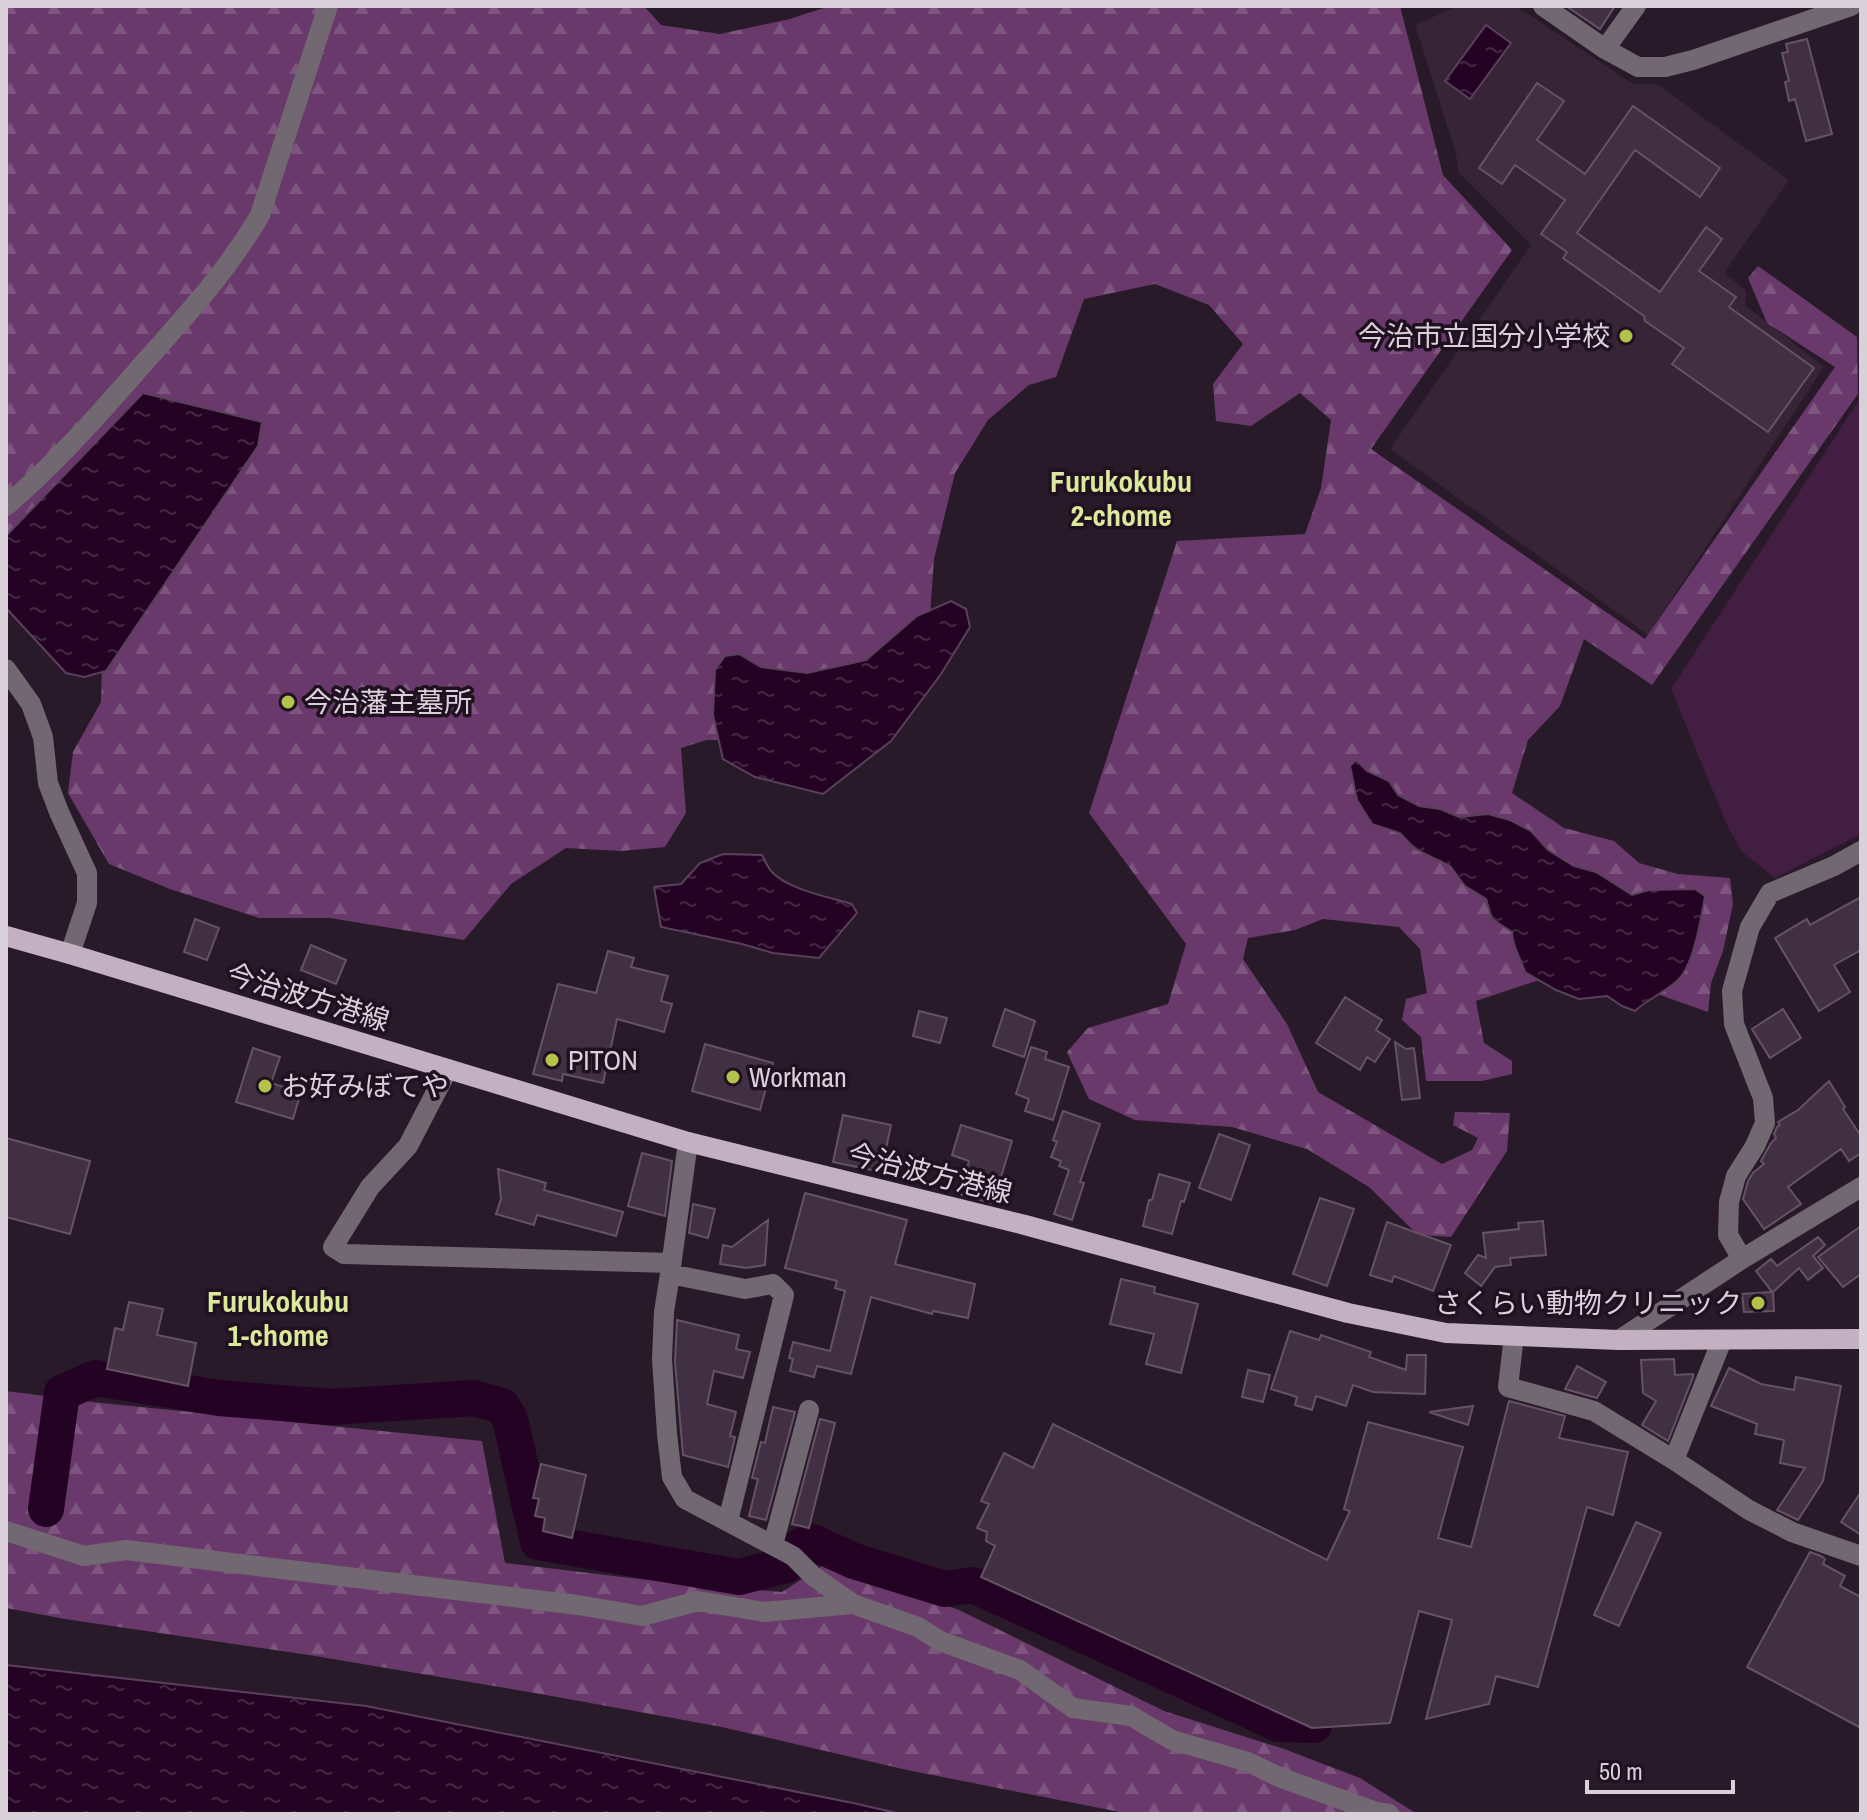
<svg xmlns="http://www.w3.org/2000/svg" width="1867" height="1820" viewBox="0 0 1867 1820" font-family="'Archivo Narrow','Noto Sans JP',sans-serif">
	<style>
		.built { fill: #372437 }
		.green { fill: #421e43 }
		.forest { fill: url(#forest-firs) }
		.water { fill: url(#water-ripples); stroke: #5a405b; stroke-width: 2 }
		.lines { fill: none; stroke-linecap: round; stroke-linejoin: round }
		.river { stroke: #230224; stroke-width: 36 }
		.building { fill: #413041; stroke: #655365; stroke-width: 2 }
		.minor { stroke: #716871; stroke-width: 20 }
		.major { stroke: #c3b1c2; stroke-width: 20 }
		.poi-dot { fill: #b3c24b; stroke: #201120; stroke-width: 3 }
		.labels { text-anchor: middle; stroke-width: 7; stroke-linejoin: round; paint-order: stroke }
		.poi-label { font-size: 28px; fill: #dad0da; stroke: #201120; text-anchor: start }
		.street-label { font-size: 28px; fill: #dad0da; stroke: #201120 }
		.neighbourhood-label { font-size: 30px; font-weight: bold; fill: #dce99b; stroke: #201120 }
	</style>
	<defs>
		<pattern id="forest-firs" width="22" height="20" patternUnits="userSpaceOnUse" patternTransform="scale(2)"><rect width="22" height="20" fill="#68396a"/><path d="M5 1l3.5 6h-7zM16 11l3.5 6h-7z" fill="#7d557f"/></pattern>
		<pattern id="water-ripples" width="26" height="14" patternUnits="userSpaceOnUse" patternTransform="scale(2)"><rect width="26" height="14" fill="#230224"/><path d="M2 4q2-2 4 0t4 0M15 11q2-2 4 0t4 0" fill="none" stroke="#422643"/></pattern>
	</defs>
	<rect width="100%" height="100%" fill="#291a2a"/>
	<!-- built -->
	<path class="built" d="M1458,6H1516L1633,84H1657L1789,180L1724,273L1746,291L1745,305L1824,367L1648,635L1390,449L1531,245L1458,172L1456,153L1415,25Z"/>
	<!-- green -->
	<path class="green" d="M1861,397V834L1775,878L1742,852L1727,825L1671,689Z"/>
	<!-- forest -->
	<path class="forest" d="M6,6H644L661,25L720,34L790,19L830,6H1400L1443,175L1512,250L1371,449L1645,639L1835,367L1767,323L1748,278L1758,266L1857,337L1858,394L1652,685L1584,639L1560,706L1528,740L1512,793L1564,828L1614,841L1639,863L1678,874L1730,878L1733,904L1723,951L1711,983L1708,1012L1646,990L1560,973L1476,1001L1484,1043L1512,1061V1074L1482,1081H1426L1421,1037L1402,1020L1406,999L1427,993L1420,949L1399,927L1323,919L1295,930L1248,938L1243,959L1287,1024L1318,1092L1442,1164L1472,1150L1478,1138L1453,1125L1455,1112L1510,1113L1507,1151L1451,1237L1418,1235L1369,1187L1307,1149L1232,1127L1135,1120L1089,1099L1067,1052L1088,1028L1168,1004L1186,944L1089,813L1177,541L1305,534L1321,488L1331,420L1300,393L1251,426L1216,421L1213,384L1243,344L1209,305L1155,284L1084,299L1056,377L1029,385L988,420L955,473L934,559L928,644L803,740H707L681,748L686,813L665,847L621,851L566,848L511,884L464,940L330,918H259L170,889L109,864L68,793L73,752L101,702L103,622L6,578Z
		M6,1391L101,1403L482,1441L505,1563L681,1584L782,1592L825,1564L959,1610L1164,1711L1284,1749L1360,1778L1417,1814H1130L907,1770L722,1727L535,1693L309,1655L65,1619L6,1608Z"/>
	<!-- water -->
	<path class="water" d="M1486,25L1511,43L1470,99L1445,81Z
		M143,393L262,422L258,446L106,671L84,677L66,673L6,608V536Z
		M951,601L966,609L970,627L941,674L891,741L823,794L755,777L723,759L713,715L715,670L725,656L739,654L761,667L807,673L866,660L917,616Z
		M1356,760L1367,771L1389,781L1398,795L1419,806L1440,809L1459,817L1488,814L1510,820L1531,831L1548,850L1574,866L1596,872L1632,895L1649,890L1695,889L1705,896C1701,918 1694,966 1677,981C1665,992 1648,999 1635,1011L1622,1006L1607,996L1579,999L1556,990L1525,972C1521,959 1512,946 1512,932L1492,919L1486,899L1465,886L1450,866L1415,849L1400,833L1372,824L1357,800L1350,766Z
		M723,854L762,855C765,861 768,868 772,872C789,890 829,897 852,904L857,913L819,958L773,953L742,944L661,927L654,887L681,884L700,863Z
		M6,1665L366,1706L853,1803L901,1814H6Z"/>
	<g class="lines">
		<!-- river -->
		<path class="river" d="M46,1509L62,1393L95,1378L219,1398L331,1407L474,1398L502,1406L510,1419L538,1542L739,1577L786,1565L801,1546L810,1541L854,1561L945,1589L973,1585L1279,1724L1314,1725"/>
	</g>
	<!-- building -->
	<path class="building" d="M1566,6H1615L1600,29Z
		M1807,39L1832,134L1806,141L1795,99L1789,101L1785,82L1789,81L1782,53L1788,52L1786,44Z
		M1537,83L1564,101L1537,140L1585,174L1633,106L1720,168L1700,197L1635,150L1577,233L1660,292L1706,227L1722,239L1699,271L1736,297L1729,307L1814,368L1768,432L1672,364L1684,348L1645,321L1644,316L1563,258L1567,252L1541,234L1565,200L1515,165L1502,184L1479,168Z
		M1861,897V950L1834,965L1850,992L1819,1011L1775,938L1807,919L1810,925Z
		M195,919L219,928L207,960L184,952Z
		M311,945L346,960L336,984L301,970Z
		M608,951L634,958L631,967L668,976L661,1001L672,1004L664,1032L617,1019L603,1083L563,1074L562,1081L533,1074L558,984L596,993Z
		M1345,997L1382,1020L1376,1030L1390,1039L1375,1062L1367,1057L1360,1070L1316,1043Z
		M1005,1009L1035,1021L1024,1057L993,1046Z
		M1783,1009L1801,1038L1770,1058L1752,1029Z
		M919,1011L947,1018L940,1043L913,1036Z
		M1395,1042L1406,1049L1414,1048L1420,1098L1402,1100Z
		M705,1044L773,1063L760,1110L692,1091Z
		M1031,1047L1047,1052L1045,1059L1069,1067L1053,1120L1025,1111L1029,1099L1016,1094Z
		M253,1048L280,1057L271,1083L287,1088L288,1091L300,1095L293,1119L236,1102Z
		M1829,1081L1845,1107L1843,1109L1861,1136V1153L1849,1161L1841,1149L1788,1187L1801,1204L1764,1229L1743,1199L1748,1181L1753,1173L1764,1164L1761,1161L1771,1143L1776,1138L1774,1134L1777,1127L1780,1125L1778,1122L1798,1110Z
		M1063,1111L1100,1124L1080,1182L1084,1183L1072,1220L1054,1214L1069,1170L1059,1166L1061,1161L1051,1157L1057,1142L1053,1140Z
		M843,1115L891,1125L881,1172L833,1162Z
		M961,1125L1012,1141L1001,1177L998,1176L991,1203L960,1194L969,1161L952,1155Z
		M1219,1134L1250,1145L1231,1200L1199,1188Z
		M6,1138L90,1161L70,1234L6,1217Z
		M642,1153L672,1161L665,1216L628,1206Z
		M498,1169L546,1183L544,1190L623,1212L616,1236L537,1215L534,1225L496,1214L501,1199Z
		M1159,1174L1190,1183L1184,1202L1181,1201L1172,1234L1143,1226L1149,1200H1152Z
		M805,1193L907,1220L895,1264L975,1284L968,1318L933,1311L932,1314L871,1297L851,1374L817,1366L814,1377L790,1371L793,1359L789,1358L793,1342L830,1351L845,1291L835,1288L837,1281L785,1268Z
		M1320,1198L1354,1209L1327,1286L1293,1274Z
		M693,1204L715,1209L708,1238L689,1233Z
		M768,1220L765,1265L746,1268L720,1264L723,1245L732,1247Z
		M1543,1221L1546,1255L1510,1258L1511,1265L1495,1267L1481,1286L1465,1273L1478,1255L1486,1258L1483,1233L1519,1229L1518,1223Z
		M1387,1222L1451,1245L1433,1291L1394,1276L1392,1282L1370,1275Z
		M1861,1226V1274L1843,1287L1818,1257Z
		M1818,1237L1825,1245L1813,1256L1823,1268L1808,1280L1799,1268L1773,1292L1774,1311L1744,1312L1742,1294L1772,1292L1756,1271L1771,1259L1777,1266Z
		M1121,1279L1155,1287L1154,1293L1198,1304L1181,1373L1146,1364L1154,1334L1110,1324Z
		M129,1302L163,1309L157,1335L196,1343L188,1386L107,1369L115,1328L123,1330Z
		M677,1320L739,1335L736,1349L750,1352L743,1378L714,1371L707,1404L736,1412L730,1436L735,1437L728,1467L683,1455L675,1362Z
		M1290,1331L1319,1340L1321,1335L1371,1352L1369,1357L1406,1370L1407,1355H1426L1425,1394L1373,1392L1353,1385L1346,1406L1316,1396L1312,1410L1295,1405L1297,1397L1271,1389Z
		M1674,1359L1675,1375L1693,1374V1377L1668,1441L1642,1425L1656,1401L1643,1393L1641,1360Z
		M1577,1366L1606,1382L1597,1398L1565,1389Z
		M1729,1368L1761,1384L1794,1390L1796,1377L1841,1386L1823,1481L1798,1520L1777,1510L1805,1468L1780,1463L1784,1440L1755,1434L1757,1424L1711,1406Z
		M1248,1370L1270,1375L1263,1402L1242,1397Z
		M1509,1401L1565,1416L1559,1438L1628,1452L1613,1515L1587,1507L1538,1687L1496,1676L1489,1704L1426,1719L1452,1620L1419,1611L1390,1723L1312,1728L981,1577L995,1546L986,1541L987,1532L977,1528L989,1504L981,1501L1004,1453L1033,1468L1053,1424L1327,1560L1350,1511L1344,1509L1368,1422L1463,1447L1438,1538L1471,1547Z
		M1473,1406L1468,1425L1429,1412Z
		M773,1407L795,1412L766,1520L749,1516L758,1479L752,1478L761,1442L765,1443Z
		M820,1419L835,1423L809,1528L792,1524Z
		M541,1464L586,1475L572,1538L543,1531L545,1518L535,1516L539,1499L533,1498Z
		M1861,1492V1535L1841,1522Z
		M1636,1522L1661,1533L1619,1626L1594,1615Z
		M1810,1552L1821,1556L1825,1559L1823,1564L1845,1576L1840,1586L1861,1597V1728L1747,1667Z"/>
	<g class="lines">
		<!-- minor -->
		<path class="minor" d="M1543,6L1605,49L1638,67H1665L1693,60L1851,6
			M1605,49L1636,6
			M6,506C59,461 105,407 151,355C190,311 231,266 260,215L328,6
			M6,669L31,704L43,737L48,783L59,812L87,873V903L70,954
			M448,1069L408,1146L370,1187L333,1247L344,1254L671,1263
			M688,1142L670,1274L745,1289L773,1284L784,1295L728,1521
			M1742,1259L1728,1235L1729,1202L1736,1176L1755,1146L1765,1123L1763,1098L1734,1024L1732,991L1750,927L1770,893L1834,866L1861,851
			M670,1274L664,1312L662,1359L667,1434L672,1477L685,1499L793,1556L813,1576L853,1604L918,1627L940,1641L1020,1670L1073,1708L1131,1716L1172,1740L1248,1762L1279,1777L1376,1812L1389,1814
			M1514,1336L1508,1387L1594,1411L1674,1460L1722,1340
			M1619,1340L1742,1259L1861,1187
			M1674,1460L1749,1510L1792,1532L1861,1556
			M6,1531L84,1556L126,1550L578,1605L642,1616L698,1601L764,1612L853,1604
			M773,1545L809,1410"/>
		<!-- major -->
		<path class="major" d="M6,936L70,954L688,1142L1025,1225L1348,1313L1446,1333L1619,1340L1861,1339"/>
	</g>
	<!-- markers -->
	<g class="poi-dot">
		<circle cx="1626" cy="336" r="8"/>
		<circle cx="288" cy="702" r="8"/>
		<circle cx="552" cy="1060" r="8"/>
		<circle cx="733" cy="1077" r="8"/>
		<circle cx="265" cy="1086" r="8"/>
		<circle cx="1758" cy="1303" r="8"/>
	</g>
	<g class="labels">
		<!-- poi labels -->
		<g class="poi-label">
			<text x="1610" y="346" text-anchor="end">今治市立国分小学校</text>
			<text x="304" y="712">今治藩主墓所</text>
			<text x="568" y="1070">PITON</text>
			<text x="749" y="1087">Workman</text>
			<text x="281" y="1096">お好みぼてや</text>
			<text x="1742" y="1313" text-anchor="end">さくらい動物クリニック</text>
		</g>
		<!-- street labels -->
		<g class="street-label">
			<text transform="translate(308 997) rotate(17)" y="10">今治波方港線</text>
			<text transform="translate(930 1173) rotate(14)" y="10">今治波方港線</text>
		</g>
		<!-- neighbourhood labels -->
		<g class="neighbourhood-label">
			<text x="1121" y="492">Furukokubu<tspan x="1121" dy="34">2-chome</tspan></text>
			<text x="278" y="1312">Furukokubu<tspan x="278" dy="34">1-chome</tspan></text>
		</g>
	</g>
	<!-- border -->
	<rect width="1867" height="1820" fill="none" stroke="#dad0da" stroke-width="16"/>
	<!-- scale -->
	<path d="M1587 1780v12h146v-12" fill="none" stroke="#dad0da" stroke-width="4"/>
	<text x="1599" y="1780" font-size="24" fill="#dad0da" stroke="#201120" stroke-width="6" paint-order="stroke">50 m</text>
</svg>
